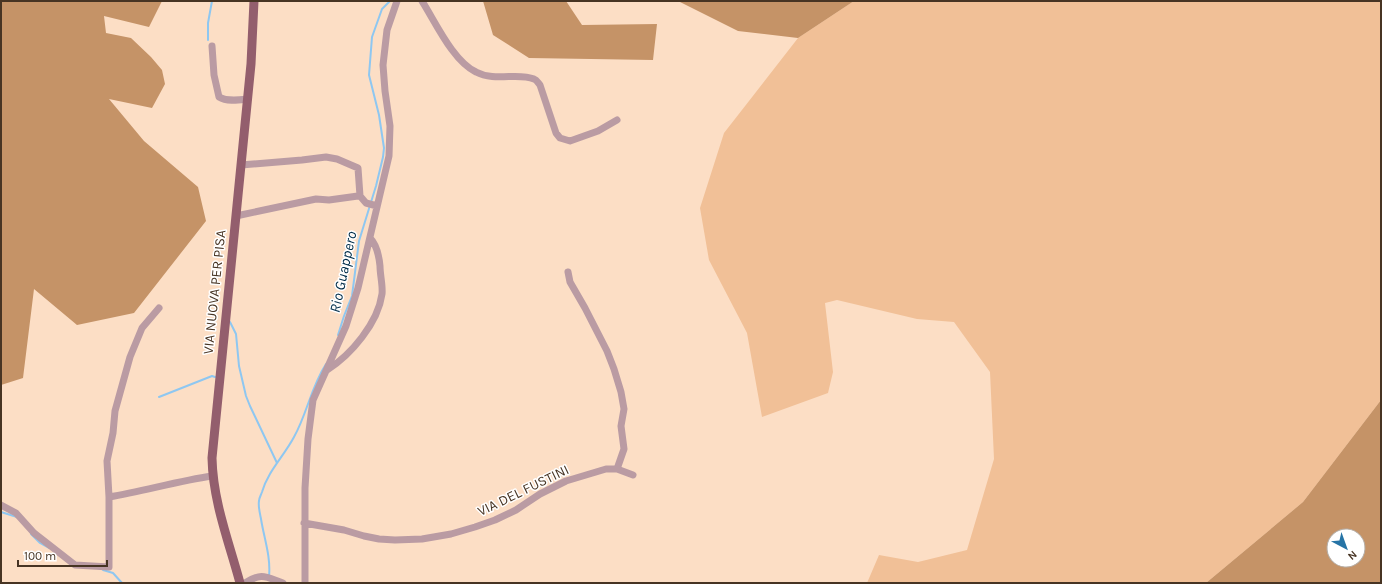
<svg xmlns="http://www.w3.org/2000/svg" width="1382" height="584" viewBox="0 0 1382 584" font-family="Karla,sans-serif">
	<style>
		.green { fill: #f1c097 }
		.forest { fill: #c59367; fill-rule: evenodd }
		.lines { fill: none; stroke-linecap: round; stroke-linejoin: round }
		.stream { stroke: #8ec7f1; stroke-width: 2 }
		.minor { stroke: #ba9ba3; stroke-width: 7 }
		.major { stroke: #935e6d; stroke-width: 9 }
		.labels { text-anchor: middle; stroke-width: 3; stroke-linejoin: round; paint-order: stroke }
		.street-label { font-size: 14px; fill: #473423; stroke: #fff }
		.water-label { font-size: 15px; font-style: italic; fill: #002c48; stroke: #fff }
	</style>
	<rect width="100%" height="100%" fill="#fcdec5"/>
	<!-- green -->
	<path class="green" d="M854,1H1381V400L1303,502L1206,583H867L879,555L918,562L967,550L994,459L990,372L954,322L917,319L837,300L825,303L833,372L828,393L762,417L747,333L709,260L700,208L724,133L798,38Z"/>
	<!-- forest -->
	<path class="forest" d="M1,1H162L149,27L104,16L106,33L131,38L151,57L162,70L165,84L152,108L109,99L144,141L198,187L206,221L134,313L77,325L34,289L23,378L1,385Z
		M483,1H566L582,25L657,24L653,60L529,58L493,35Z
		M678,1H854L798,38L738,31Z
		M1381,400V583H1206L1303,502ZM1334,536H1358V560H1334Z"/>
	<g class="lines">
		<!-- stream -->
		<path class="stream" d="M208,40V23L212,1
			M230,322L236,334L239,366L246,396L250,406L277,463
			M338,335L344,316L352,296L359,241L376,186L383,157L384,148L379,115L369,75L372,37L382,9L390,1
			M159,397L212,376L215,377
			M1,512L17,517
			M31,534L40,543L49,548
			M103,570L113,573L122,583
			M269,576C271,557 264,538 261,519C260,514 258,506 259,501C259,498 261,495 262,492C268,471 284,456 294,437C307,414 311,387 326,364"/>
		<!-- minor -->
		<path class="minor" d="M422,1C436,23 453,61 476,72C495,82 518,72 534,79C537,80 538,83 540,85L556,133L560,138L570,141L598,131L617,120
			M212,46L214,75L219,97C227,102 239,100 248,99
			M241,165L302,160L326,157L337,159L358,168L360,196
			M236,216L316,199L329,200L358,196H360L366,203L377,206
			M568,272L570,282L585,308L607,351L614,369L621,392L624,409L621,426L624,449L617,469
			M327,370C351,355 378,323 382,294C383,286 380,275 380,266C379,256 377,245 370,238
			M109,497C144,491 178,481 212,476
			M1,505L16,513L34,533L75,565L109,567V497L107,461L113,433L115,411L130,357L142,328L159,308
			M304,523L344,530L364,536L379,539L395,540L422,539L451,534L475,527L495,520L516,510L540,494L566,481L606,469H617L633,475
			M245,583C262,572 266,577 283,583
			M305,583V488L308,439L313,400L346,326L358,288L389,156L390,126L385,91L383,65L387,30L397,1"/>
		<!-- major -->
		<path class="major" d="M240,583C229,542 213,502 212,458L251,64L254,1"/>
	</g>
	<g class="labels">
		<!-- street labels -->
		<g class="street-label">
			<text transform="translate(214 292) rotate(-84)" y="5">VIA NUOVA PER PISA</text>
			<text transform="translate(523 490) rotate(-26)" y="5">VIA DEL FUSTINI</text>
		</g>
		<!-- water labels -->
		<g class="water-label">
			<text transform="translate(343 272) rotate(-78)" y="5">Rio Guappero</text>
		</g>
	</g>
	<!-- border -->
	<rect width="1382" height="584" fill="none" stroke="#473423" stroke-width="4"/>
	<!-- north arrow -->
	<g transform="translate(1346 548) rotate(139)"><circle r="19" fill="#ffffff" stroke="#b5aea7"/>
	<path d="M0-3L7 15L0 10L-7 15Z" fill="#2674a6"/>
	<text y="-6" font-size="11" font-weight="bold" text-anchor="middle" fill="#473423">N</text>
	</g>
	<!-- scale -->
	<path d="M18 560v6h89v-6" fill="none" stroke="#473423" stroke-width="2"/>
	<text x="24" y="560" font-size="12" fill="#473423" stroke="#ffffff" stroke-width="3" paint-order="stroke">100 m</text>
</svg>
